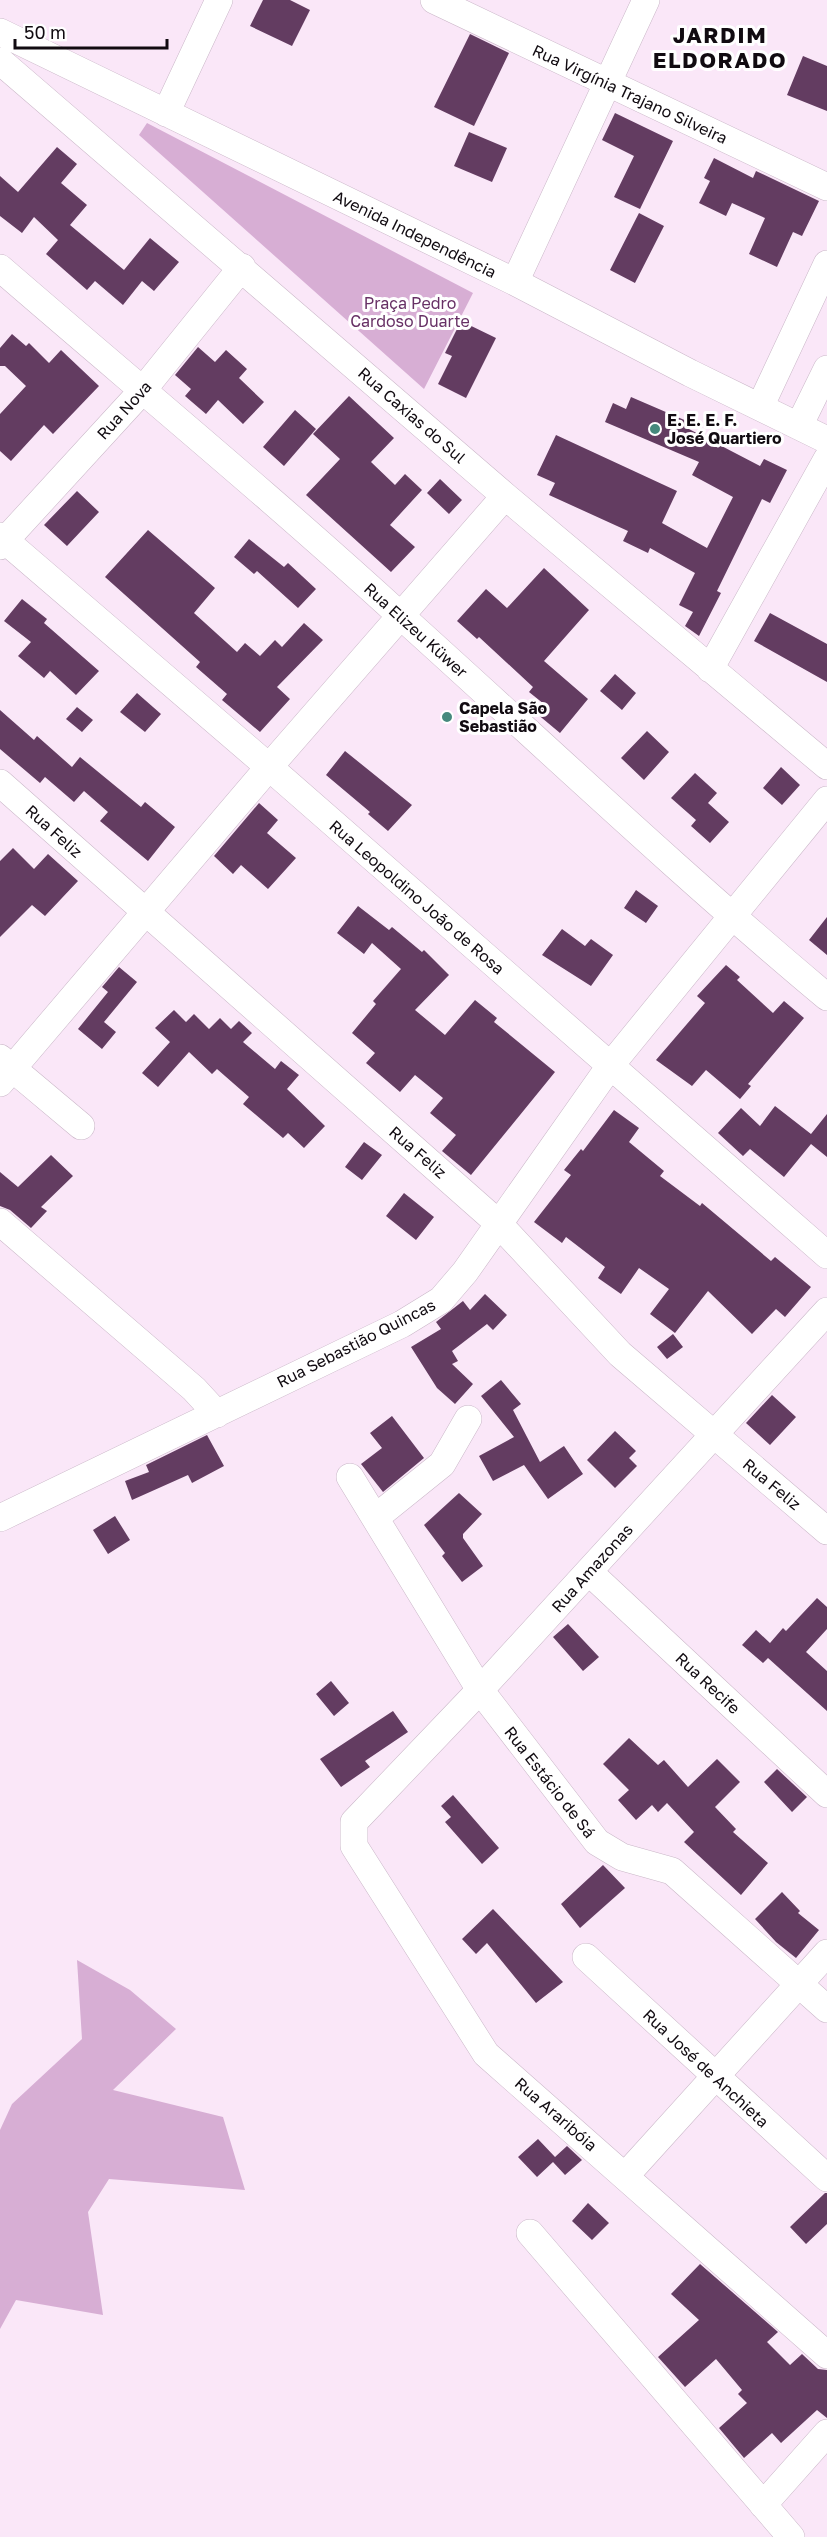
<svg xmlns="http://www.w3.org/2000/svg" width="827" height="2537" viewBox="0 0 827 2537" font-family="'Golos Text',sans-serif">
	<style>
		.green { fill: #d7aed4 }
		.building { fill: #633c61 }
		.lines { fill: none; stroke-linecap: round; stroke-linejoin: round }
		.minor-casing { stroke: #cab7c8; stroke-width: 28 }
		.minor { stroke: #fff; stroke-width: 27 }
		.poi-dot { fill: #45897d; stroke: #fff; stroke-width: 2 }
		.labels { text-anchor: middle; stroke-width: 6; stroke-linejoin: round; paint-order: stroke }
		.street-label { font-size: 16px; fill: #110b11; stroke: #fff }
		.park-label { font-size: 16px; fill: #673065; stroke: #fff }
		.poi-label { font-size: 16px; font-weight: bold; fill: #110b11; stroke: #fff; text-anchor: start }
		.district-label { font-size: 22px; font-weight: bold; letter-spacing: 1.5px; fill: #110b11; stroke: #fff }
	</style>
	<rect width="100%" height="100%" fill="#fae7f8"/>
	<!-- green -->
	<path class="green" d="M147,123L473,293L424,389L139,135Z
		M77,1960L130,1990L176,2029L113,2090L223,2117L245,2190L109,2179L88,2212L103,2315L16,2300L0,2329V2130L12,2104L82,2039Z"/>
	<!-- building -->
	<path class="building" d="M263,0H290L310,10L292,46L250,26Z
		M470,34L509,53L474,126L434,107Z
		M803,56L827,66V111L787,95Z
		M615,113L673,141L640,209L614,197L634,156L602,140Z
		M469,132L507,148L492,182L454,166Z
		M57,147L77,164L61,183L87,205L70,225L124,270L150,238L179,262L154,291L142,281L123,305L95,281L87,290L46,254L58,240L34,217L22,233L0,216V176L18,192Z
		M714,158L753,178L756,171L819,201L802,236L793,232L777,267L749,254L765,218L732,203L726,216L699,203L710,181L704,178Z
		M639,213L664,226L635,283L610,270Z
		M461,321L496,338L466,398L438,384L452,356L445,353Z
		M12,334L26,346L29,343L49,363L61,350L99,386L53,434L44,425L11,461L0,451V414L26,386L5,366H0V348Z
		M198,347L215,362L226,350L247,369L239,378L264,402L243,424L218,400L206,414L185,396L191,389L175,375Z
		M349,396L394,438L371,462L395,485L405,474L422,490L390,525L415,547L391,572L306,495L340,459L313,434Z
		M631,397L689,422L687,428L760,466L764,459L787,470L770,503L762,499L717,591L721,593L699,636L685,626L693,612L679,605L695,573L650,548L648,553L623,541L628,531L549,495L555,483L537,475L556,435L677,491L662,523L707,548L733,497L692,475L699,462L605,422L613,403L626,409Z
		M295,410L316,429L284,466L263,447Z
		M440,479L462,500L449,514L427,493Z
		M77,491L99,512L67,546L44,525Z
		M148,530L215,588L194,613L237,652L245,643L260,656L275,640L282,647L304,623L323,640L277,687L290,699L260,732L222,700L227,694L196,667L200,662L105,577Z
		M249,539L284,567L288,563L316,589L298,608L257,571L254,574L234,557Z
		M544,568L589,610L544,661L588,699L560,733L536,713L544,704L529,692L533,687L479,637L477,639L457,621L486,589L507,608Z
		M22,599L47,619L44,623L99,671L76,695L50,671L44,678L18,656L31,642L4,621Z
		M770,613L827,644V682L754,641Z
		M615,674L636,693L622,710L600,691Z
		M137,693L161,714L145,732L120,712Z
		M77,707L93,720L82,732L66,719Z
		M0,710L34,740L37,736L72,767L80,757L141,807L145,802L175,827L148,861L100,821L108,812L84,791L74,802L45,777L40,783L0,749Z
		M647,731L669,752L644,780L621,758Z
		M345,751L412,805L388,831L368,814L370,812L326,775Z
		M781,767L800,785L782,805L763,788Z
		M695,773L717,793L708,803L729,822L710,843L691,826L696,820L671,798Z
		M259,803L278,820L267,833L296,858L268,889L241,865L233,874L214,856Z
		M13,848L34,869L48,854L78,881L45,916L32,905L0,937V861Z
		M636,890L658,906L646,923L624,908Z
		M358,906L389,930L392,927L422,952L424,950L449,975L415,1010L445,1035L475,1000L497,1018L494,1022L555,1072L471,1175L442,1151L456,1135L430,1113L443,1098L415,1075L400,1092L366,1063L375,1053L352,1033L376,1004L373,1001L401,969L372,943L364,954L337,933Z
		M827,917V955L809,940Z
		M562,929L585,946L591,939L613,955L591,986L542,955Z
		M726,965L740,977L737,980L773,1013L784,1001L804,1018L748,1084L751,1086L740,1099L706,1070L692,1086L656,1060L705,1003L697,996Z
		M119,967L137,982L104,1022L116,1032L102,1049L78,1029L108,992L102,987Z
		M174,1010L186,1022L194,1014L209,1029L220,1018L231,1029L239,1021L252,1033L243,1042L275,1069L281,1061L299,1075L287,1089L325,1126L304,1148L288,1133L283,1138L243,1104L249,1097L217,1069L212,1074L189,1052L158,1087L142,1073L170,1042L155,1028Z
		M775,1106L811,1134L827,1114V1157L811,1144L784,1177L750,1149L743,1156L718,1133L741,1108L760,1126Z
		M614,1110L639,1128L629,1142L664,1171L660,1176L700,1206L702,1203L771,1261L775,1257L811,1287L785,1317L776,1309L752,1334L708,1291L675,1333L650,1314L669,1289L639,1268L621,1294L598,1278L605,1267L566,1237L562,1243L534,1222L571,1175L564,1170L581,1149L583,1151Z
		M364,1142L382,1155L362,1180L345,1167Z
		M51,1155L73,1176L41,1207L47,1211L31,1228L10,1210L0,1206V1172L18,1187Z
		M404,1193L434,1217L416,1240L386,1216Z
		M485,1294L507,1315L493,1330L487,1324L452,1351L458,1361L452,1364L473,1384L455,1404L437,1388L411,1347L441,1329L436,1322L463,1301L470,1310Z
		M673,1334L683,1347L667,1359L657,1347Z
		M501,1380L521,1404L513,1410L540,1462L564,1446L583,1474L548,1499L524,1465L493,1481L479,1456L514,1437L481,1396Z
		M772,1395L796,1417L770,1445L746,1423Z
		M392,1416L424,1458L383,1492L361,1464L382,1448L370,1433Z
		M615,1431L636,1451L629,1458L637,1466L615,1488L587,1460Z
		M207,1435L224,1466L192,1483L188,1475L132,1500L125,1481L149,1472L146,1465Z
		M459,1493L482,1514L463,1534V1538L483,1566L462,1582L442,1556L445,1553L424,1525Z
		M115,1516L130,1540L108,1554L93,1530Z
		M817,1598L827,1607V1629L806,1652L827,1671V1711L768,1658L763,1663L742,1645L756,1630L770,1643L783,1628L786,1631Z
		M568,1624L599,1657L583,1671L553,1637Z
		M331,1681L349,1703L334,1716L316,1694Z
		M393,1711L408,1732L365,1761L370,1767L341,1787L320,1759Z
		M629,1738L658,1765L664,1760L688,1787L717,1759L740,1782L715,1807L736,1829L733,1832L768,1863L741,1895L684,1842L694,1832L667,1803L658,1812L652,1805L636,1820L618,1800L629,1790L603,1764Z
		M777,1769L807,1797L792,1812L764,1782Z
		M453,1795L499,1848L482,1864L445,1822L451,1817L441,1806Z
		M603,1865L625,1888L580,1928L561,1904Z
		M782,1892L800,1911L798,1913L819,1930L796,1958L776,1942L755,1919Z
		M493,1909L563,1982L536,2003L487,1943L476,1954L462,1939Z
		M538,2139L555,2157L567,2146L582,2160L565,2175L553,2162L537,2177L518,2157Z
		M825,2193H827V2224L806,2244L790,2227Z
		M588,2203L609,2223L592,2240L572,2221Z
		M700,2264L778,2332L767,2342L790,2365L802,2354L818,2369L827,2370V2418L817,2410L781,2443L772,2433L744,2458L719,2428L747,2403L738,2394L742,2390L716,2359L685,2387L658,2357L699,2320L671,2294Z"/>
	<g class="lines">
		<defs>
			<path id="minor" d="M434,0L827,187
				M0,32L515,282L690,373L827,440
				M0,61L505,496L827,766
				M166,113L219,0
				M0,268C134,384 271,497 402,617C543,744 681,875 827,997
				M515,282L646,0
				M760,407L827,264
				M799,426L827,369
				M0,536L269,767L827,1255
				M0,546L142,391L242,267
				M710,669L827,459
				M0,783L498,1223L620,1354L827,1531
				M0,1058L81,1126
				M0,1083L269,767L505,496
				M0,1222L194,1389L217,1414
				M827,1311L480,1690L354,1822V1846L486,2054L827,2355
				M350,1477L480,1690L597,1842L622,1857L672,1871L827,2009
				M0,1518L402,1324L441,1300L465,1272L610,1066L827,800
				M375,1518L442,1464L468,1419
				M589,1572L827,1794
				M586,1957L827,2178
				M626,2175L827,1953
				M530,2233L791,2537
				M763,2505L827,2433"/>
		</defs>
		<!-- minor casing -->
		<use href="#minor" class="minor-casing"/>
		<!-- minor -->
		<use href="#minor" class="minor"/>
	</g>
	<!-- markers -->
	<g class="poi-dot">
		<circle cx="655" cy="429" r="6"/>
		<circle cx="447" cy="717" r="6"/>
	</g>
	<g class="labels">
		<!-- street labels -->
		<g class="street-label">
			<text transform="translate(630 94) rotate(25)" y="6">Rua Virgínia Trajano Silveira</text>
			<text transform="translate(415 234) rotate(26)" y="6">Avenida Independência</text>
			<text transform="translate(124 410) rotate(-48)" y="6">Rua Nova</text>
			<text transform="translate(412 415) rotate(41)" y="6">Rua Caxias do Sul</text>
			<text transform="translate(416 630) rotate(42)" y="6">Rua Elizeu Küwer</text>
			<text transform="translate(54 831) rotate(42)" y="6">Rua Feliz</text>
			<text transform="translate(417 897) rotate(41)" y="6">Rua Leopoldino João de Rosa</text>
			<text transform="translate(418 1152) rotate(41)" y="6">Rua Feliz</text>
			<text transform="translate(356 1343) rotate(-27)" y="6">Rua Sebastião Quincas</text>
			<text transform="translate(772 1484) rotate(40)" y="6">Rua Feliz</text>
			<text transform="translate(592 1568) rotate(-48)" y="6">Rua Amazonas</text>
			<text transform="translate(708 1683) rotate(43)" y="6">Rua Recife</text>
			<text transform="translate(550 1782) rotate(52)" y="6">Rua Estácio de Sá</text>
			<text transform="translate(706 2068) rotate(43)" y="6">Rua José de Anchieta</text>
			<text transform="translate(556 2114) rotate(41)" y="6">Rua Araribóia</text>
		</g>
		<!-- park labels -->
		<g class="park-label">
			<text x="410" y="309">Praça Pedro<tspan x="410" dy="18">Cardoso Duarte</tspan></text>
		</g>
		<!-- poi labels -->
		<g class="poi-label">
			<text x="667" y="426">E. E. E. F.<tspan x="667" dy="18">José Quartiero</tspan></text>
			<text x="459" y="714">Capela São<tspan x="459" dy="18">Sebastião</tspan></text>
		</g>
		<!-- district labels -->
		<g class="district-label">
			<text x="720" y="43">JARDIM<tspan x="720" dy="25">ELDORADO</tspan></text>
		</g>
	</g>
	<!-- scale -->
	<path d="M15 39v9h152v-9" fill="none" stroke="#110b11" stroke-width="3"/>
	<text x="24" y="39" font-size="18" fill="#110b11" stroke="#ffffff" stroke-width="4.5" paint-order="stroke">50 m</text>
</svg>
